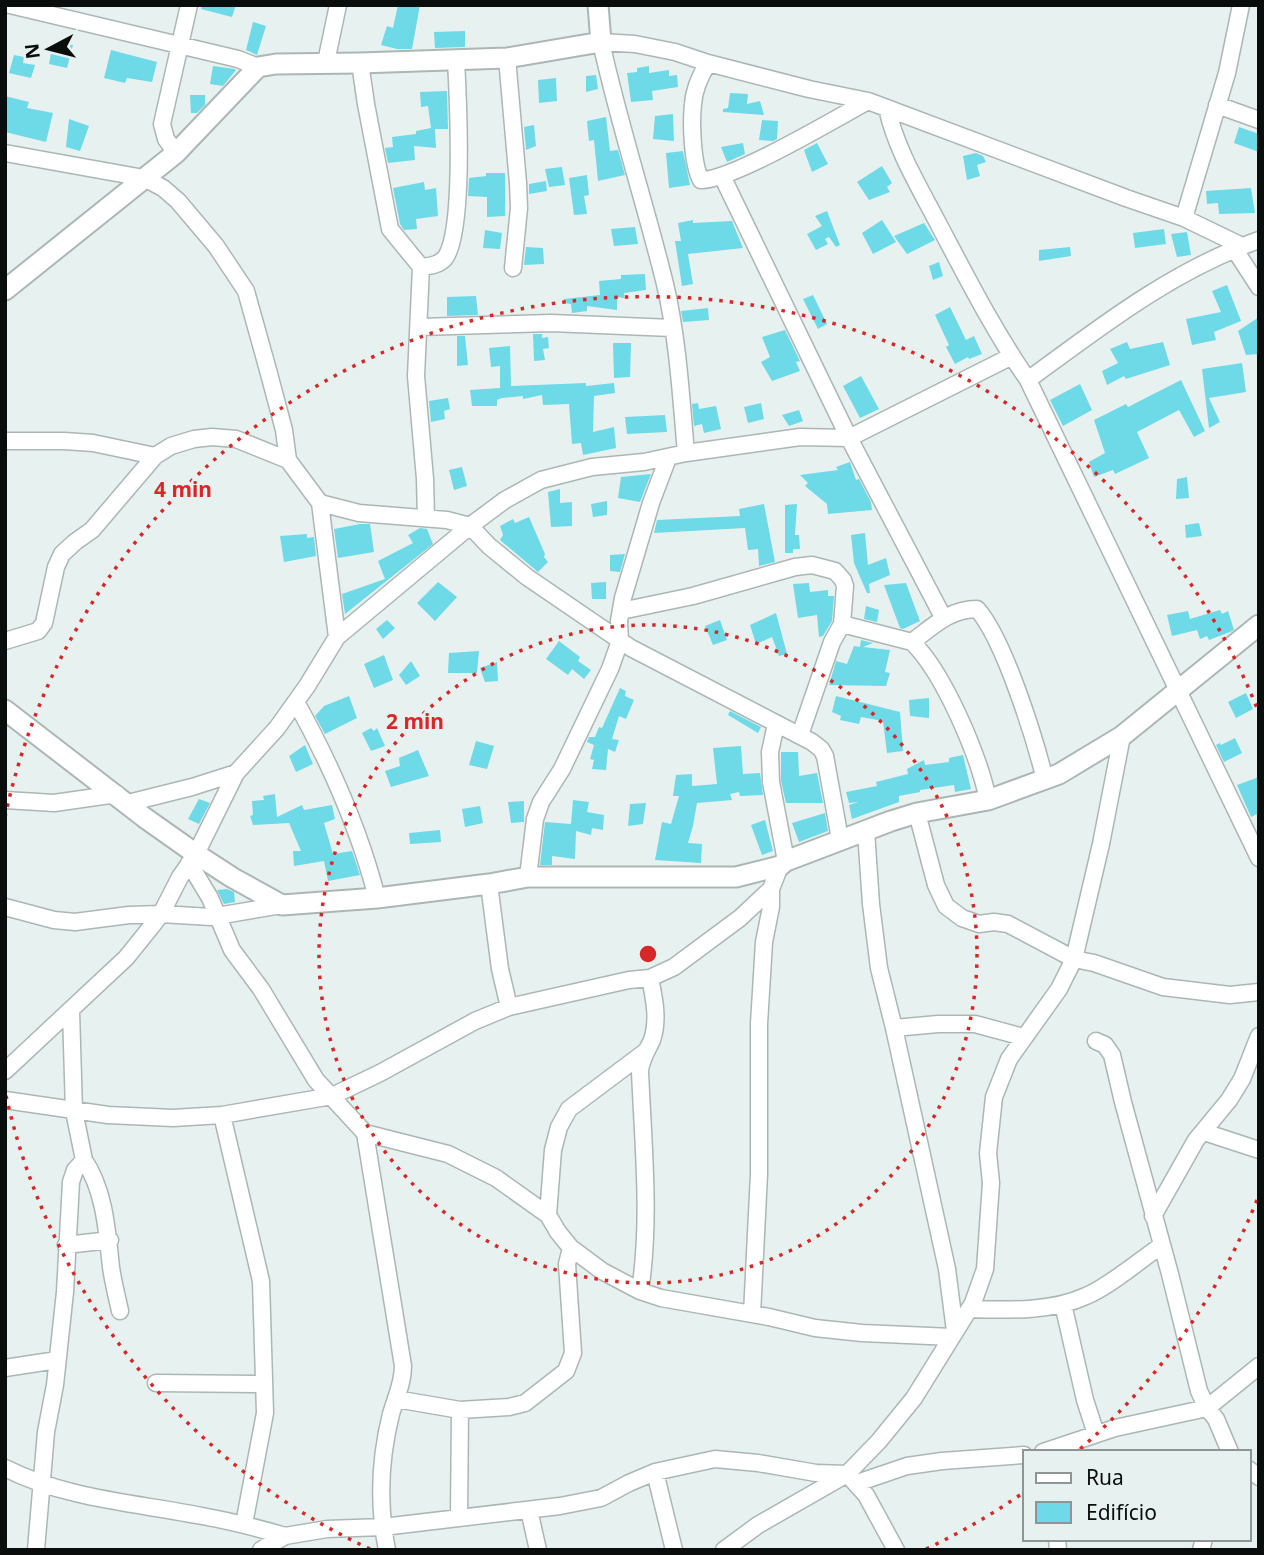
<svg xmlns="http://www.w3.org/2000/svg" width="1264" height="1555" viewBox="0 0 1264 1555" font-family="'Noto Sans',sans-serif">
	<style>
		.building { fill: #6ed9e7 }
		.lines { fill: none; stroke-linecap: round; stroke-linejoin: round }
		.minor-casing { stroke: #acb6b5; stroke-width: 19 }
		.tertiary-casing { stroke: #acb6b5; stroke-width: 23 }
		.minor { stroke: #fff; stroke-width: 16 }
		.tertiary { stroke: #fff; stroke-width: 19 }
		.ring { fill: none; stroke: #d62828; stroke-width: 3.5; stroke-dasharray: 3.5 7 }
		.centre { fill: #d62828; stroke: #e7f2f0; stroke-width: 3.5 }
		.ring-label { font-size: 21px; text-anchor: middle; font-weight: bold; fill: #d62828; stroke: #e7f2f0; stroke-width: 5; stroke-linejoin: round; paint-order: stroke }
	</style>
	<rect width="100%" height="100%" fill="#e7f2f0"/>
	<!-- building -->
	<path class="building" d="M202,5H236L232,17L201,9Z
		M398,5H420L412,49H397L381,45L387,26L393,28Z
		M253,22L266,26L257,55L246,50Z
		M465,31V47L435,48L434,32Z
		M53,42L73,45L67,68L49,64Z
		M111,50L157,62L152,82L127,78L125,83L104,78Z
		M14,55L24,57L23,63L35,65L31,78L9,73Z
		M213,66L235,69L236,70L223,86L210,84Z
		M649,66V73L669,70V76L677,75L678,87L652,91L653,100L631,102L627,73L637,72V68Z
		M596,75L598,89L586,92V76Z
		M556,78L557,101L539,103L538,80Z
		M447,91L448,129H435L436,148L414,146L415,160L388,163L385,148L393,147L392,137L416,134V131L431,128L428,106L421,107L420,92Z
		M730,93L748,94L747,104L760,101L764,115L723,112V109L728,108Z
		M190,95H205V105L197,113H191Z
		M5,96L29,102L27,108L53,113L46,142L5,132Z
		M673,114L674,141L653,139L655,116Z
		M606,117L610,151L618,150L625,175L598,181L594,140L589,141L587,121Z
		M69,119L89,126L80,151L66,147Z
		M762,120L778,121L777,139L773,141L759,140Z
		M534,125L536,146L526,150L524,127Z
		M1239,127L1259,134V152L1234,143Z
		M743,143L745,154L727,162L721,147Z
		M817,143L828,164L812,172L804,150Z
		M683,151L690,185L669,188L666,153Z
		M976,153L983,156L986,162L977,165L980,176L967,180L963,156Z
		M882,166L892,183L887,187L890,192L869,200L857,182Z
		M562,167L565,185L549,187L545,169Z
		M486,173H505V216L487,217V197L468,196L469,178L486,176Z
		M587,175L589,195L584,196L587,214L574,215L569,178Z
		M546,181L547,191L529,194V184Z
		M424,182L425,190L436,188L438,216L416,219L417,229L404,230L400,224L393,188Z
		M1251,188L1255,213L1219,214L1218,203L1207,204L1206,191Z
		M827,211L840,245L836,247L829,237L825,239L828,244L816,250L807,234L822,226L815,216Z
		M693,220V223L732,221L743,248L688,254L693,284L682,286L675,241H681L678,223Z
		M882,220L896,242L873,254L862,233Z
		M924,223L935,240L907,254L894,236Z
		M635,227L638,244L614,246L611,229Z
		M1164,229L1166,244L1135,248L1133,233Z
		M485,230L502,233L500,249L483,248Z
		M1187,232L1191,255L1177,257L1171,234Z
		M526,247L543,248L544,264L524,265Z
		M1070,247L1071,256L1039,261V250Z
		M939,262L943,276L933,280L929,266Z
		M645,274L646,290L624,293V298L617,297V310L587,306V311L572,313L571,304L564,303V299L600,295L599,281L621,279V275Z
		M1227,285L1241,321L1214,332L1216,340L1192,345L1186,319L1221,312L1212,291Z
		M813,295L827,324L818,329L803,299Z
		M476,296L478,315L447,316V297Z
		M950,307L966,340L974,336L982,354L969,359L968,357L955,364L946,347L949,345L935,315Z
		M708,308L709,320L683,322L681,311Z
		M1259,317V354L1246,355L1238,331Z
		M785,330L800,361L796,362L800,371L772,381L761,362L770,357L762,337Z
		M533,334H542V338L548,337L549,348L543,349L545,360L534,361Z
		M457,336H465L468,365L457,366Z
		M1127,342L1130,349L1163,342L1170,365L1126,379L1124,376L1107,385L1102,371L1118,363L1110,349Z
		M613,343H631L630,377L614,378Z
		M510,346L511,386L586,383V386L614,383L615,393L594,396L593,432L614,427L616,448L583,455L581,443L572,444L569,404L543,405L542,395L523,399V396L502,398L497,400V406H472L470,390L500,388V366L491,367L489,348Z
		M1242,363L1246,392L1209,398L1220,422L1209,428L1202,369Z
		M861,376L879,409L860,418L843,386Z
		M1181,380L1205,431L1194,437L1179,410L1137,432L1149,458L1115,474L1113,470L1094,477L1089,462L1105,453L1094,420L1126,404L1128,407Z
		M1080,384L1092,410L1063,426L1050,400Z
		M448,398L450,409L444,411L445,419L431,422L429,401Z
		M698,403L699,409L716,406L721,429L704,433L702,424L694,426L692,404Z
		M761,403L764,419L748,423L744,407Z
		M799,410L803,421L789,426L782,415Z
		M665,415L667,432L627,434L625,417Z
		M850,462L856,480L859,479L871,502L872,510L828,514L827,504L805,486L808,483L800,475L838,470L836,467Z
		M462,467L467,486L454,490L449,470Z
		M651,474L640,502L618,498L621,477Z
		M1187,477L1189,498L1176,499L1177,479Z
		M560,489V503L572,502V526L551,527L548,492Z
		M607,501V515L593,517L591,504Z
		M764,504L775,562L759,566L758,549L748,550L745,528L654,533L657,520L740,516L739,509Z
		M797,504L795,535H799L800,549H793V553H785V505Z
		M529,517L545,554L544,557L548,562L538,572L500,540L503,535L500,526L513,519L515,523Z
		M1199,523L1202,536L1186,538L1185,525Z
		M360,524H370L374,552L338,558L334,529Z
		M420,528L427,529L433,544L345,614L342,594L385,579L378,561L413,543L408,535Z
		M865,533L868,565L886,558L890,575L869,584L870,593H867L854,563L851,535Z
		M307,534V538L314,537L316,556L284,562L280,536Z
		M625,554L620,572L610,571V555Z
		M438,582L457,597L435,621L417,603Z
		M606,582V599H592L591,583Z
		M809,583L810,592L828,590V596H834L832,621L823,636L819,637L817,615L798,618L793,584Z
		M906,583L920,621L903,629L900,628L884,585Z
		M866,606L879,610L877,622L864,619Z
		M1220,610L1222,614L1228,611L1234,630L1230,632L1209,640L1207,636L1200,639L1197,630L1172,636L1167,615L1188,611L1190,619Z
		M776,613L787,654L779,656L772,637L756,644L750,625Z
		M387,620L395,628L383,639L376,629Z
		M720,620L727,640L713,645L705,626Z
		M861,640L873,643L863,647L890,650L885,672L890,673L886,686L829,685L836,661L847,664L854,646L860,647Z
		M559,641L580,657L578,661L591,670L584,679L572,669L568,675L546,659Z
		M479,651L477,673H448L449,653Z
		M384,655L393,680L374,688L364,664Z
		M411,661L420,676L406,685L399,675Z
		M497,662L498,681L485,682L480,668Z
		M620,688L626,691L625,696L634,700L626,719L619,716L612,739L619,740L615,752L608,749L606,770L592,769L594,760L590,759L594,745L587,742L589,737H595L599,727L602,728Z
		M1246,693L1253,709L1236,718L1228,702Z
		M349,696L357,718L325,734L315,716L324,706Z
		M836,696L900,712L903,751L887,753L883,721L861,717L859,724L840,720L841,716L832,712Z
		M929,698V718L910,716L909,700Z
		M730,711L761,727L758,733L728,715Z
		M371,728L374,731L377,728L385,746L371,751L362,733Z
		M1235,738L1242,753L1224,762L1216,745L1220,743L1221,745Z
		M476,741L494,746L487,769L469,765Z
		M305,745L313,764L296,772L289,756Z
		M741,746L743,774L760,773L763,795L740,796L739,792L730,794L732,800L697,803L693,826L688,843L702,844L701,863L655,860L662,822L671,824L679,796H673L676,775L692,774V786L717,784L713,748Z
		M418,750L429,776L391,787L385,771L400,766L399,758Z
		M781,752H798L799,776L817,773L823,803H786L781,781Z
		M963,755L971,789L955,792L954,785L920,790V792L899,796V802L852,819L849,805L858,802L849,803L846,792L877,786L876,782L908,774L907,769L924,760L925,765L949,762V758Z
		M1259,777V813L1251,817L1237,785Z
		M275,794L277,817L302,805L304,810L332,805L335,819L324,823L333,854L352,851L360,875L328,881L324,861L294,866L293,851H301L289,823L253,825L250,816L253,815L252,801L264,800L263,796Z
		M199,799L210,803L199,824L188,819Z
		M573,800L589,802L587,812L604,815L603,830L592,828L591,835L576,831L575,859L552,856V865H540L545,822L571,824Z
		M524,801V822L511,823L508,802Z
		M646,803L643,824L628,826L630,804Z
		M480,806L483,823L465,827L462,809Z
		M825,813L828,831L799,842L792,823Z
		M765,820L773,851L762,855L751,825Z
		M440,830L441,842L410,844L409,833Z
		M227,889L234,892L235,902L224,904L217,890Z"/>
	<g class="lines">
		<defs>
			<path id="minor" d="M10,5L238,59L258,67
				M507,58L518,183L519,208L513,268
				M326,62L338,5
				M360,63L366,104L390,229L421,267L416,376L425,479L426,518
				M708,63C700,76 694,89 693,104C691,122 692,164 701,180C731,181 837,118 868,101
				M1217,105L1259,120
				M887,108C896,150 920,188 939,225C967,278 994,331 1028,380L1259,858
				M5,153L144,178L163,188L178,201L216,246L246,291L268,370L284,430L288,460
				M176,153L166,139L162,124L189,5
				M722,176L849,438L943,617
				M1184,218L1227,73L1241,5
				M1235,250L1259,287
				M421,267C430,266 439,265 445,258C465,231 458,97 456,60
				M420,327L551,323L672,328
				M1028,380C1100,327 1173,270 1259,240
				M5,441H64L93,443L155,456
				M686,453C681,397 678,339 665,284C645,203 619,124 601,42L635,44L675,52L708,63L809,89L868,101L1126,198L1184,218L1242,246
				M320,503L359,513L447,520L470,526L489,546L527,577L631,648L812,742L821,749L825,756L840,839
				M621,611L693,596L795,567L812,565L835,571L843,580L845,586L842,624L832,642L800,735
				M842,624L912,642C933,626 950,609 977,609C1004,639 1035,739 1045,780
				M5,641L38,631L44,623L56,567L62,554L75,542L92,530L155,456L171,446L194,439L212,437L236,439L288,460L320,503L337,637
				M912,642C944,673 979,756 988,800
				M296,702C331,765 359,828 377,898
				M776,724L770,752L771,782L786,861
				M5,800L54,803L117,794
				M128,803L192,787L236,773
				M917,813L936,885L946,906L962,918L979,924L994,922L1008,924L1074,959L1094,963L1163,987L1230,995L1259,992
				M866,831L871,904L879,968L894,1028L947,1269L955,1331
				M189,863L210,898L232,950L261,989L316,1080L365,1133L403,1366C403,1383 396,1397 391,1414C380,1458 378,1505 387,1550
				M528,877L535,819L541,802L562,769L610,669L620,641L619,621L623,598L651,503L668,458
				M489,884L500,969L509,1007
				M5,907L54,920L75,922L129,915L161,914L211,917L282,905
				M894,1028L938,1024H975L1023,1037
				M1096,1041L1105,1045L1112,1055L1123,1102L1170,1274L1199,1391L1207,1408L1216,1419L1230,1452
				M5,1071L126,958L151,927L161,914L180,877L196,854L236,773L277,728L307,686L337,637L470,526L505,500L541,480L592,467L644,462L686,453L800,437L849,438L1012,356
				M5,1100L108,1115L173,1118L222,1115L332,1096L380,1073L475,1021L509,1007L629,980L650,978L674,967L740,918L771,889L780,866
				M222,1115L261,1281L265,1413L244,1524
				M1204,1132L1259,1150
				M365,1133L448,1154L496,1178L548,1215L558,1232L571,1248L602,1271L640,1291L661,1298L769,1317L815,1328L862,1333L952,1337
				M84,1160C105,1191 107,1232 111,1267C113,1282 117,1297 120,1311
				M548,1215L553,1150L559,1127L569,1109L645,1052
				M1153,1216L1196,1140L1229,1100L1242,1079L1259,1036
				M66,1245L110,1240
				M640,1291C651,1219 643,1144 640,1071C641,1059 647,1051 652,1040C659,1019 654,998 650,978
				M1063,1304L1085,1400L1096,1434
				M969,1309C1008,1310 1051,1312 1086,1296C1110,1286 1140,1260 1162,1245
				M752,1314L759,1174V1024L764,942L771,907V889
				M5,1368L57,1360
				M156,1383L264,1384
				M396,1399L460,1410L509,1407L525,1403L566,1371L573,1353L567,1264L571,1248
				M1043,1452L1115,1428L1207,1408L1259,1366
				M5,1468C66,1499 136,1503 202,1516C230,1521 258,1528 285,1536
				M1248,1469L1259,1477
				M655,1472L674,1550
				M857,1483L907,1466L942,1461L1024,1455
				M529,1510L538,1550
				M459,1518L460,1410
				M1057,1539L1058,1550
				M36,1550L46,1432L55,1385L65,1292L71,1182L75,1170L84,1160L74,1111L71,1011
				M261,1550L285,1536L327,1529L383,1527L560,1506L601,1498L629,1483L655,1472L715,1459L758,1463L816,1473L847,1474L866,1495L896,1550
				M724,1550L758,1525L847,1474L879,1441L914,1398L973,1303L985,1269L991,1183L988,1153L994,1097L1009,1059L1059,989L1074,959L1101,844L1122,736
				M1201,1550L1204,1539"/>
			<path id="tertiary" d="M5,290L176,153L258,67L276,64L360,63L507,58L601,42L598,5
				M5,710L145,818L196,854L233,878L282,905L377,898L489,884L528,877H736L780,866L786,861L891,821L917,813L988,800L1059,774L1122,736L1259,625"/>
		</defs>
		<!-- minor casing -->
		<use href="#minor" class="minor-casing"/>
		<!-- tertiary casing -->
		<use href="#tertiary" class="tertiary-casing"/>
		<!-- minor -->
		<use href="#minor" class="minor"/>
		<!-- tertiary -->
		<use href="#tertiary" class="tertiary"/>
	</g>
	<!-- distance rings -->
	<g class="ring">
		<circle cx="648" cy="954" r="329"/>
		<path d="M1257 1200A657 657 0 0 1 1079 1450M1020 1495A657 657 0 0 1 926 1549M370 1549A657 657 0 0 1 5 1091M5 817A657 657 0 0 1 1257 708"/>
	</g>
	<circle cx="648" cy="954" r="10" class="centre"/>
	<g class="ring-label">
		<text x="183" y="497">4 min</text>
		<text x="415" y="729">2 min</text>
	</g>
	<!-- border -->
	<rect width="1264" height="1555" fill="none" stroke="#090d0c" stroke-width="14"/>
	<!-- legend -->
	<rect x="1023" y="1450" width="228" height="91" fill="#e7f2f0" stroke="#8e9695" stroke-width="2"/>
	<rect x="1036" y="1473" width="35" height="10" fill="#ffffff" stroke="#8e9695" stroke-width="2"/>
	<text x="1086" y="1485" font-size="21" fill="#090d0c">Rua</text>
	<rect x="1036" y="1502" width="35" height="21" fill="#6ed9e7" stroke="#8e9695" stroke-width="2"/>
	<text x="1086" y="1520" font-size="21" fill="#090d0c">Edifício</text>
	<!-- north arrow -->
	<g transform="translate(49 49) rotate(263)" stroke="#e7f2f0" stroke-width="5" paint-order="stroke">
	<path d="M0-5L12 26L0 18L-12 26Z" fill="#090d0c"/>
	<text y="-10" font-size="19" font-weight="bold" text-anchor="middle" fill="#090d0c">N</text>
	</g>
</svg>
